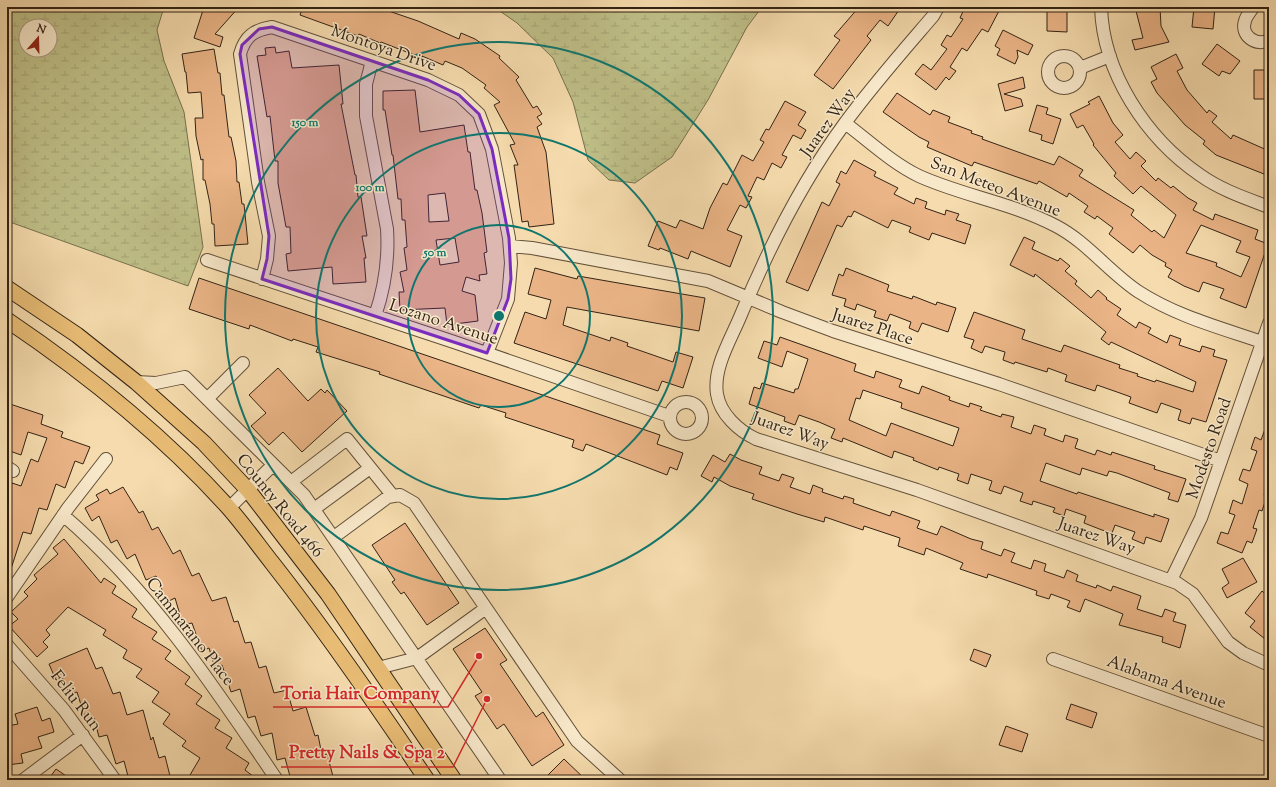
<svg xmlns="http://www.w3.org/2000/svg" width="1276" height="787" viewBox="0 0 1276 787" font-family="'Sorts Mill Goudy',serif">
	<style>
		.wetland { fill: url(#wetland-marsh); stroke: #78714e; fill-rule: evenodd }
		.building { fill: #eab486; stroke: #322314; fill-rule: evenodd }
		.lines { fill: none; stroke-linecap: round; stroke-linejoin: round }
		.minor-casing { stroke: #63513a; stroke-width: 14 }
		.major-casing { stroke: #322314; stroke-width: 17 }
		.minor { stroke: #f8e8ca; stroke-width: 12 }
		.major { stroke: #eabe76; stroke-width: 15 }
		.marked { fill: #7b2cbf; fill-opacity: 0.2; stroke: #7b2cbf; stroke-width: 3; stroke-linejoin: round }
		.ring { fill: none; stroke: #0f766e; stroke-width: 2 }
		.labels { text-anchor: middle; stroke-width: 3; stroke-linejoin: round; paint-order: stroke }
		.street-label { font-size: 17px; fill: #322314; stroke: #f8e8ca }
		.centre { fill: #0f766e; stroke: #f8e8ca; stroke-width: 2 }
		.ring-label { font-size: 12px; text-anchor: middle; font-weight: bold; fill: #0f766e; stroke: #f8e8ca; stroke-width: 3; stroke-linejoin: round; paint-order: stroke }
		.leader { fill: none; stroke: #d62828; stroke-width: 1.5 }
		.callout-dot { fill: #d62828; stroke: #f8e8ca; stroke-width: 1.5 }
		.callout-label { font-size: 18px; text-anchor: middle; font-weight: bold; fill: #d62828; stroke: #f8e8ca; stroke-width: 3; stroke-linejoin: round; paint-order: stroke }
	</style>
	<defs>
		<pattern id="wetland-marsh" width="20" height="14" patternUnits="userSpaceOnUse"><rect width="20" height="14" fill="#bfbf88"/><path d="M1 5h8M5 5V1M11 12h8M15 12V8" fill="none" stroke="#a5a474"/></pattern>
	</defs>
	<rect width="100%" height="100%" fill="#f5dbad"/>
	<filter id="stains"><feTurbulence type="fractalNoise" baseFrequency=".005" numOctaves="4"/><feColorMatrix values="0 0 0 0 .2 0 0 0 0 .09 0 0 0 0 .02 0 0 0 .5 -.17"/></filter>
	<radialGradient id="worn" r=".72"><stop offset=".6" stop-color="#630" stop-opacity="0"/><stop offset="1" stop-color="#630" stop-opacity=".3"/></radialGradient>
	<!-- wetland -->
	<path class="wetland" d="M7,7H164L157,30L164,61L184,112L203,247L188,286L7,221ZM26,26H50V50H26Z
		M494,7H762L747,27L708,100L672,157L635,183L609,180L588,160L573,102L553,58L517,23Z"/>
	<!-- building -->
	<path class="building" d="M204,7H239L215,34L223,37L220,47L194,38Z
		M303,7H377L418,21L459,39L461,33L475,39L500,56L499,58L519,77L516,80L533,108L537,106L542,114L537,117L542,124L537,127L546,152L554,224L529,227L528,221L522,222L514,165H518L510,145L515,144L494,105L500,102L484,88L486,85L462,68L445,61L443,65L422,56V58L381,42L380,43L359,34L358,36L300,15Z
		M859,7H901L888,26L880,20L867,36L871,40L833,89L814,75L840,40L834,36Z
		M965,7H1001L988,32L982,29L967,51L962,48L950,67L956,71L949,80L946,77L936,90L915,74L923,64L931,70L947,49L941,45L947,35L951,37L963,19L960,18Z
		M1047,7H1067V32L1047,31Z
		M1135,7H1160L1161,26L1169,42L1135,50L1132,40L1143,38Z
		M1194,7H1215L1213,29L1192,27Z
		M1003,30L1033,45L1028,55L1017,50L1018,57L1015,64L997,55L1000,49L995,46Z
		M1217,44L1240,61L1230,74L1222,71L1219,76L1202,64Z
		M275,47L276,53L289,51L292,68L339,65L343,104H341L355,175H356L358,197H361L367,236H362L366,258H364L366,282L333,284L332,267L288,271L286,254L291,253L290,227H286L278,183V161H275L270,116L267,117L257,56L266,55L265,48Z
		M214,49L218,73H220L222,95H224L229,137H231L236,161L237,182H239L242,204H244L248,244L215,246L214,224H212L210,204L205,180H203V159L201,160L196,136L195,118H203L201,92L188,93L186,72H185L182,54Z
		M1176,54L1183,68L1177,71L1187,90L1207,113L1209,110L1217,116L1212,122L1231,139L1233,135L1269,151V176L1216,155L1203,144L1205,141L1185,125L1157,93L1151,82L1157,79L1151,67Z
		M1254,70H1267L1269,99H1254Z
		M1023,77L1025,88L1004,94L1021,99L1023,106L1005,111L998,84Z
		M415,90L420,132L464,125L468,152H470L475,190H477L482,213L487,252L484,253L487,274L479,275L480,281L466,277L462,291L475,295L478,321L447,325L445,308L400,310L399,292H404L400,272L407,270L404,248L407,247L405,220H402L401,199H398L393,155H392L385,110H383V91ZM445,193L449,221L429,222L428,195ZM455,238L459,262L440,265L436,240Z
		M897,93L930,115L933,110L950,117L948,122L972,131L971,133L983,137L982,139L1054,165L1059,156L1083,170L1079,176L1134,210L1131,215L1152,232L1154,230L1164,238L1176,215L1141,186L1133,194L1114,176L1116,173L1093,145L1094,144L1083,125L1077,128L1070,114L1090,104L1088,102L1099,96L1113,123L1123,135L1115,142L1130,159L1136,152L1146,161L1141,166L1156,181L1158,178L1171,188L1173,186L1188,198L1197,203L1193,210L1213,220L1215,214L1258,230L1255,239L1268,244L1246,308L1220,298L1224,289L1203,282L1199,292L1184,286L1168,277L1172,270L1165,266L1166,263L1152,255L1140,245L1133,253L1109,234L1113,228L1097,216L1095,219L1084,212L1088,206L1069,193L1067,197L1039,181L1037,184L974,162L972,166L927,147L929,142L919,137L883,112ZM1201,225L1241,241L1236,252L1250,257L1241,277L1216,266L1217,263L1186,253Z
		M785,101L806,112L798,125L806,130L801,139L793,135L782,155L787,157L781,168L772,163L764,180L757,177L748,196L752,197L746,208L740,205L727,230L742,236L730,267L691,251L688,259L660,248L659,250L648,246L658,221L676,228L680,220L703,229L710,208L723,183L727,185L742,155L753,161L764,142L760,140L766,129L769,130Z
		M1037,105L1048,108L1046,114L1061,119L1053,144L1041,140L1042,135L1029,131Z
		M854,160L876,172L874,176L898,188L894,194L914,204L916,198L927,202L925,208L945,215L946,210L959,214L956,220L971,225L965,244L932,233L929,240L909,232L911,227L892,220L888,228L854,211L851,217L848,216L842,227L837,225L808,291L786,282L822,202L829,206L840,184L836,182L841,171L846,174Z
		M1024,237L1035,242L1032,249L1058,261L1060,258L1070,266L1065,271L1077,281L1075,284L1091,298L1098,290L1107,298L1106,299L1121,309L1117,315L1136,328L1139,322L1151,328L1148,333L1167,343L1170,335L1181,339L1179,345L1200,352L1202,346L1215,350L1213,356L1227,360L1206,422L1192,418L1190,424L1178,420L1181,410L1161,403L1157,413L1129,403L1131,397L1117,392L1097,385L1095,391L1065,381L1067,375L1048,368L1047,372L1015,362L1014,364L1003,360L1005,352L985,346L982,353L971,348L974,340L964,337L974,312L1025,330L1022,339L1061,352L1064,345L1120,365L1119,368L1138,374L1137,376L1155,382L1156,380L1193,392L1196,382L1111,342L1109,345L1101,339L1106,332L1064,297L1035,274L1034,277L1010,265Z
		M535,268L577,279L578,276L705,298L699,331L567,307L563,325L610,341L611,337L628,343L627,346L673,362L676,352L693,357L683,388L662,381L658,391L514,343L525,312L546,319L551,300L528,294Z
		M846,268L889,285L887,291L912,299L913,296L936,305L937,302L956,308L948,332L922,323L918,332L909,328L911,322L890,314L887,321L874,317L876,311L857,304L855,310L844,306L846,299L832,295L839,274L843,276Z
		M199,278L660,435L657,444L683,453L677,470L670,467L667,475L586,444L583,451L572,447L574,440L505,417L506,413L481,405L479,408L379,374L380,372L316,352L318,347L293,339L292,341L250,325L249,329L189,309Z
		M780,337L856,364L854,371L874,378L876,371L902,380L899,387L919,394L922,386L950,397L949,400L969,407L970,403L982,407L980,410L1001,417L1002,414L1014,417L1011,427L1031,434L1034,425L1046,429L1044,435L1063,442L1065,435L1078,439L1075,448L1095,455L1097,450L1111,455L1112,452L1155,466L1154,469L1186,479L1178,502L1168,499L1170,493L1117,473L1109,471L1107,476L1082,468L1080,475L1046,463L1040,481L1077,494L1078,492L1154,517V514L1169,519L1161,542L1146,537L1144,544L1132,539L1135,532L1115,525L1112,533L1102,530L1084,523L1086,516L1066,509L1064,516L1053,512L1055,508L1033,501L1032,505L1020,501L1023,493L1004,486L1001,494L989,490L992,481L971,474L968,484L957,480L959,474L939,467L938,470L913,460L914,458L894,451L892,458L843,438L842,442L831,438L835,429L819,422L799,415L795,425L784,421L785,417L749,404L754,387L760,389L762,383L794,393L795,389H798L808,359L787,351L782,367L758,358L764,341L777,345ZM863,390L902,403L901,408L959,428L953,446L891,423L886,436L849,420L856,398L860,399Z
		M278,368L308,401L321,389L325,393L327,390L347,411L302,452L283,432L269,445L251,426L266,413L249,395Z
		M7,403L43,415L41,424L63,432L61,437L90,447L83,464L75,461L65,488L56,484L47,510L39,508L31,534L23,532L9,575H7V500L12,483L21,486L31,459L38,462L47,438L28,432L21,455L7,450Z
		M1268,421L1269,481L1264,495L1267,496L1262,511L1259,510L1253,528L1257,529L1252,543L1247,541L1242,553L1217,543L1221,532L1228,534L1235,515L1229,513L1233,500L1242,504L1248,484L1239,480L1243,469L1250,471L1257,451L1251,449L1255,437L1261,440Z
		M730,454L741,460L762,467L759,474L779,481L782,474L794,478L790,487L810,494L813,485L823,489L822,492L843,499L844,496L854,499L853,503L890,516L892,511L920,521L917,528L937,535L941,526L971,539L983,542L981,549L1001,556L1004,549L1015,553L1011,562L1031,569L1034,560L1046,564L1044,571L1064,578L1067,570L1078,575L1076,581L1096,588L1097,585L1111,591L1113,586L1141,596L1137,609L1162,617L1165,609L1176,613L1173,621L1186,625L1180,648L1162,642L1163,637L1119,625L1123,614L1085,599L1080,612L1067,607L1070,601L1051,594L1049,599L1036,595L1037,591L1020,585L988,574L987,578L960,569L963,563L926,548L924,555L898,546L900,538L864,526L863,530L825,517L824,522L797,514L752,499L754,494L730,486L714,477L712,482L701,476L713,455L725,462Z
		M123,487L139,513L143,511L152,530L158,527L173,554L180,550L192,576L199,573L212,601L226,597L234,622L238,621L245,643L251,642L259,668L266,666L274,693L287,690L293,711L306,707L315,736L318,735L322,755L327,754L334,780H291L285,758L277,760L272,733L261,736L255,716L248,718L240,689L231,692L222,665L215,668L209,648L202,651L192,623L183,625L175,598L167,602L156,576L146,580L135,554L127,559L117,540L111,543L99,516L92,521L85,508L99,500L96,495L107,489L110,494Z
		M405,523L459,603L427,625L404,592L401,594L392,582L395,580L372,545Z
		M64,539L101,583L104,578L116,586L112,593L137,609L132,617L157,632L152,639L171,651L165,659L190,677L185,684L202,696L196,704L220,720L215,728L232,738L226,748L249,763L245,770L258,780H198L190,775L200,758L182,746L186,741L163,724L170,714L152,702L159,692L136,677L142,669L123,658L127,650L103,635L106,630L68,607L46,630L50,635L43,642L48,647L37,657L9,626L18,619L11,612L28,596L24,592L37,579L34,575L58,554L53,548Z
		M1243,558L1257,582L1227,598L1222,588L1229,583L1222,569Z
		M1262,591L1269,597V634L1265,639L1250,627L1255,621L1245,613Z
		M485,628L507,660L500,664L536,717L543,712L564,745L532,766L504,724L497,729L475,696L482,692L453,649Z
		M87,648L96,669L102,667L113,694L120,692L127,715L143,710L151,740L153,737L159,758L165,756L171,780H145L144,777L129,780L124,761L116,764L107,735L99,737L94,718L86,721L77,692L70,695L62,677L56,680L49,664Z
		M974,649L991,655L986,667L970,660Z
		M1071,704L1097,713L1092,728L1066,719Z
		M37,707L42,721L50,718L54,732L38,737L42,748L21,754L23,763L7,765V726L18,724L15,714Z
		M1006,726L1028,734L1022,752L999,745Z
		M564,759L586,780H543Z
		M56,769L72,780H48Z"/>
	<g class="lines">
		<defs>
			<path id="minor" d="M938,7L933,16C903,51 872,86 845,123C801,183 768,249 740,317C730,341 713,368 717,394C720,414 739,431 756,439L917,490L1177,583L1193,594L1228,642L1243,653L1269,665
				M1101,7C1103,73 1146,138 1200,175C1221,190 1245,198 1269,207
				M1253,7C1251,11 1246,16 1245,21C1240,36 1257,47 1269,40
				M1048 72a16 16 0 1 1 32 0a16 16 0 1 1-32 0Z
				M372,61L366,84V116L387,229C389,260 385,287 375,316
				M1080,68L1110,56
				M845,123C869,141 892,163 919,176C963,196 1013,203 1056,226C1087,242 1110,273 1139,292C1176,316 1221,328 1262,342
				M510,246L532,248L708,281L782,312L833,331L999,384L1221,461
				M207,260L454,342L669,416
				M262,279L267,259L269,236L258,182L240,54C245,36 254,30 272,27L428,80L459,95L479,114L492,149L509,238L511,263L508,299L487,353
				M136,382L156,383L185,377L304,495L500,780
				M207,399L243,363
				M670 418a16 16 0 1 1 32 0a16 16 0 1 1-32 0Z
				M7,467L13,471
				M291,482L347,439L393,496
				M229,508L273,465
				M314,509L370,468
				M63,515C150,590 213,685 277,780
				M334,537L388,497L400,495L414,503L577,741L620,780
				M1171,580L1201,518L1269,323
				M7,597L68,508L106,459
				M7,645L64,710L115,780
				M1053,659L1269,736
				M378,668L417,658L486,608
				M23,780L83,735"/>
			<path id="major" d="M7,288L77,335L136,382L204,443L248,490L328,594L454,780
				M7,320C87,374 163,435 228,507C244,525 258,545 273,564C328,634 378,707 427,780"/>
		</defs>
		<!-- minor casing -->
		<use href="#minor" class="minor-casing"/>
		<!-- major casing -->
		<use href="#major" class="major-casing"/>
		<!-- minor -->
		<use href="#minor" class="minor"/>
		<!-- major -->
		<use href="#major" class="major"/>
	</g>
	<!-- marked area -->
	<path class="marked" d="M272,27L428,80L459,95L479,114L492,149L509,238L511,279L508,299L487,353L262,279L267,259L269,236L240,54L242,45L259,29Z"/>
	<!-- distance rings -->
	<g class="ring">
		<circle cx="499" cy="316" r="91"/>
		<circle cx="499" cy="316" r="183"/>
		<circle cx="499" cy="316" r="274"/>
	</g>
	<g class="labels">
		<!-- street labels -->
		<g class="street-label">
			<text transform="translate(384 47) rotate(19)" y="6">Montoya Drive</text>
			<text transform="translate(827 122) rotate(-54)" y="6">Juarez Way</text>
			<text transform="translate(996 186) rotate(21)" y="6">San Meteo Avenue</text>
			<text transform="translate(444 321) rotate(18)" y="6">Lozano Avenue</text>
			<text transform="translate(873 326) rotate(18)" y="6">Juarez Place</text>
			<text transform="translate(791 430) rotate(20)" y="6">Juarez Way</text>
			<text transform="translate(1208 448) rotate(-71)" y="6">Modesto Road</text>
			<text transform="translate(281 505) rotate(51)" y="6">County Road 466</text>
			<text transform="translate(1097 535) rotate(19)" y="6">Juarez Way</text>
			<text transform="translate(191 631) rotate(52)" y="6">Cammarano Place</text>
			<text transform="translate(1167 681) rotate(20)" y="6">Alabama Avenue</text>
			<text transform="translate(77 700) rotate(52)" y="6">Feliu Run</text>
		</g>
	</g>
	<circle cx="499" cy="316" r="6" class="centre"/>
	<g class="ring-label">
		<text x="305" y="126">150 m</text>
		<text x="370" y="191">100 m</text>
		<text x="435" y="256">50 m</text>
	</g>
	<!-- callouts -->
	<path class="leader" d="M479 656L448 707H273M487 699L453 767H281"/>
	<g class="callout-dot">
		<circle cx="479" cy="656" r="4"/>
		<circle cx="487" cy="699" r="4"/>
	</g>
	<g class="callout-label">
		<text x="360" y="699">Toria Hair Company</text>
		<text x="367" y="758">Pretty Nails &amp; Spa 2</text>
	</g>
	<!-- margin -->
	<rect width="1276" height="787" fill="none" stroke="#f5dbad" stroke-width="24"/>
	<rect x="8" y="8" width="1260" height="771" fill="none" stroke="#322314" stroke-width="2"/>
	<rect x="12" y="12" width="1252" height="763" fill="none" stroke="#322314"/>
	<!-- north arrow -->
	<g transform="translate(38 38) rotate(20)"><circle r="19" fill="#f8e8ca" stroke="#a99981"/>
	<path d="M0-3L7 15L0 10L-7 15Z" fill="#8f2418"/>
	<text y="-6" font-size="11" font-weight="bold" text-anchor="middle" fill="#322314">N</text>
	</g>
	<rect width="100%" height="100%" filter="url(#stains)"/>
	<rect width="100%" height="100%" fill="url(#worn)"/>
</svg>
